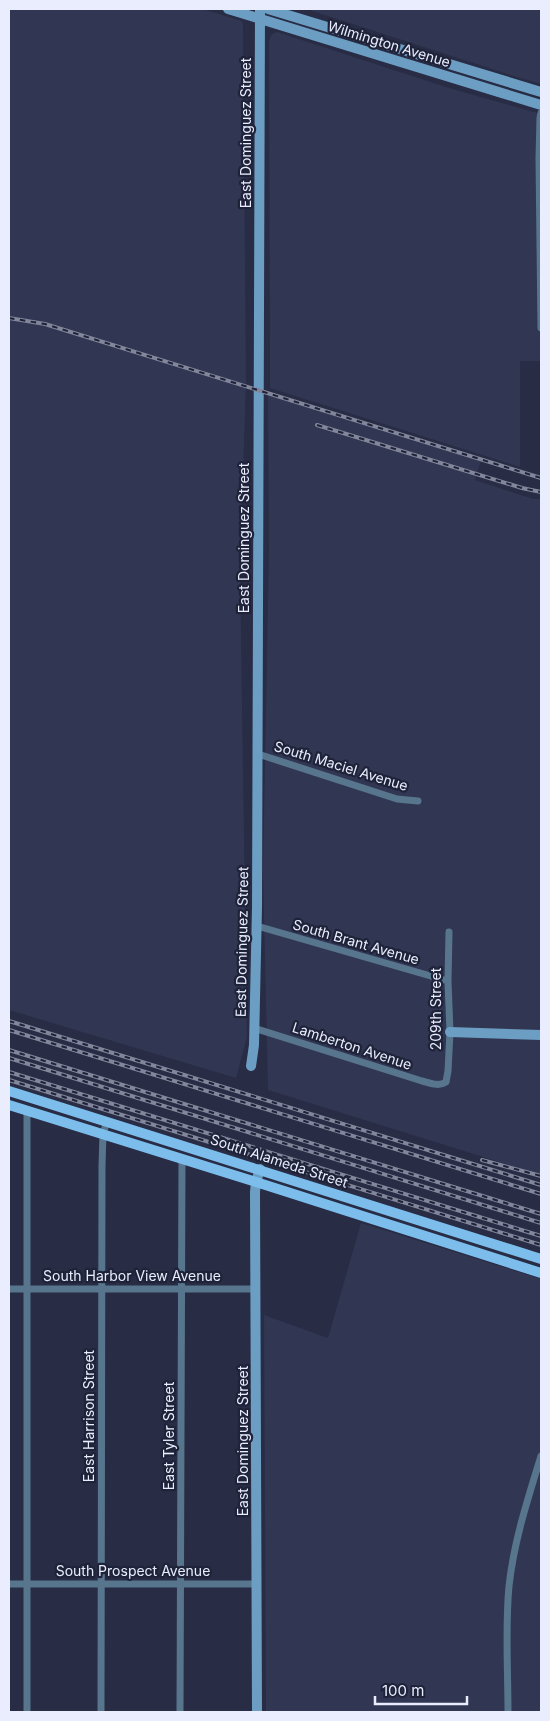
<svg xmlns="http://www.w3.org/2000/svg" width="550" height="1721" viewBox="0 0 550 1721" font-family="Inter,sans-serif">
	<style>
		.built { fill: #313653 }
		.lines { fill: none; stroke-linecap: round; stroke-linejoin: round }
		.street { stroke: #57768d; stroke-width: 7 }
		.secondary { stroke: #6c9ec3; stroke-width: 10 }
		.primary { stroke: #7cbdec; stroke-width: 10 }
		.rail-casing { stroke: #82869b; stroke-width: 4 }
		.rail { stroke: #1f233a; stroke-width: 2; stroke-dasharray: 5.5; stroke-linecap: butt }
		.labels { text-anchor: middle; stroke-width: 4.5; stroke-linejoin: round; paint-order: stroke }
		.street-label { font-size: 14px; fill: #e9edfd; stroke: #1f233a }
	</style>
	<rect width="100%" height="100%" fill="#282c44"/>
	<!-- built -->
	<path class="built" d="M9,9H202L242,21L243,25L246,380L240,570L247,1037L236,1078L9,1010Z
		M306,9H541V84L514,76Z
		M277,32L452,89L541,114V361H520V467L270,388L269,42L271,35Z
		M268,394L481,460L475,480L533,499H541V1175L268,1090L263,869L269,551Z
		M361,1223L541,1279V1712H266L264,1315L328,1338Z"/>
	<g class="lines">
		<!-- street -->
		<path class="street" d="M541,113L540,118L539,158L541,328
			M258,754L397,799L418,801
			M257,926L448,981
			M254,1028L422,1081C430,1083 439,1087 446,1082L448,1071L450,1032L448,981L449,932
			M27,1111V1712
			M9,1289H256
			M9,1584H257
			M101,1712L102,1166L103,1134L107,1121
			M180,1712L182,1159
			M508,1712C508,1670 505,1627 509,1586C514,1541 528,1498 541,1456"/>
		<!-- secondary -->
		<path class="secondary" d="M228,9L541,105
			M268,9L541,92
			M450,1032L541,1035
			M251,1066L254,1045L257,907L260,9
			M257,1712L255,1192L256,1182L260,1169"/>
		<!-- primary -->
		<path class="primary" d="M9,1091L541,1259
			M9,1105L256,1182L541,1273"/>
		<defs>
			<path id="rail" d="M9,318L45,324L541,478
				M317,425L522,488L541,492
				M9,1021L541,1185
				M9,1030L541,1194
				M9,1050L541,1214
				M9,1058L541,1223
				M9,1072L541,1236
				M9,1080L541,1245
				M482,1160L541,1176"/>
		</defs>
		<!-- rail casing -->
		<use href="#rail" class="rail-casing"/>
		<!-- rail -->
		<use href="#rail" class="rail"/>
	</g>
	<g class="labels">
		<!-- street labels -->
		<g class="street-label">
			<text transform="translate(389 44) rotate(17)" y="5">Wilmington Avenue</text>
			<text transform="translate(246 133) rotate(-90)" y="5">East Dominguez Street</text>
			<text transform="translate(244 538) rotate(-90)" y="5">East Dominguez Street</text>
			<text transform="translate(341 766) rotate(17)" y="5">South Maciel Avenue</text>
			<text transform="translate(242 942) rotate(-89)" y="5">East Dominguez Street</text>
			<text transform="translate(356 942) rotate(16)" y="5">South Brant Avenue</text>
			<text transform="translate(436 1009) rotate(-90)" y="5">209th Street</text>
			<text transform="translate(352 1046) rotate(18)" y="5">Lamberton Avenue</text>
			<text transform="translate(279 1161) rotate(18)" y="5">South Alameda Street</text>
			<text x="132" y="1281">South Harbor View Avenue</text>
			<text transform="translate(89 1416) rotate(-90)" y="5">East Harrison Street</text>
			<text transform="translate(169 1436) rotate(-90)" y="5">East Tyler Street</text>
			<text transform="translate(243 1441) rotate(-90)" y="5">East Dominguez Street</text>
			<text x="133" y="1576">South Prospect Avenue</text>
		</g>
	</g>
	<!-- border -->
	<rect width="550" height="1721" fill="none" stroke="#e9edfd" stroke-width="20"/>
	<!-- scale -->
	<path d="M375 1696v8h92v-8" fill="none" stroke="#e9edfd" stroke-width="2.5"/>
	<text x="382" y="1696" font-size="15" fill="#e9edfd" stroke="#1f233a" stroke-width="4" paint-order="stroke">100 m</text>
</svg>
